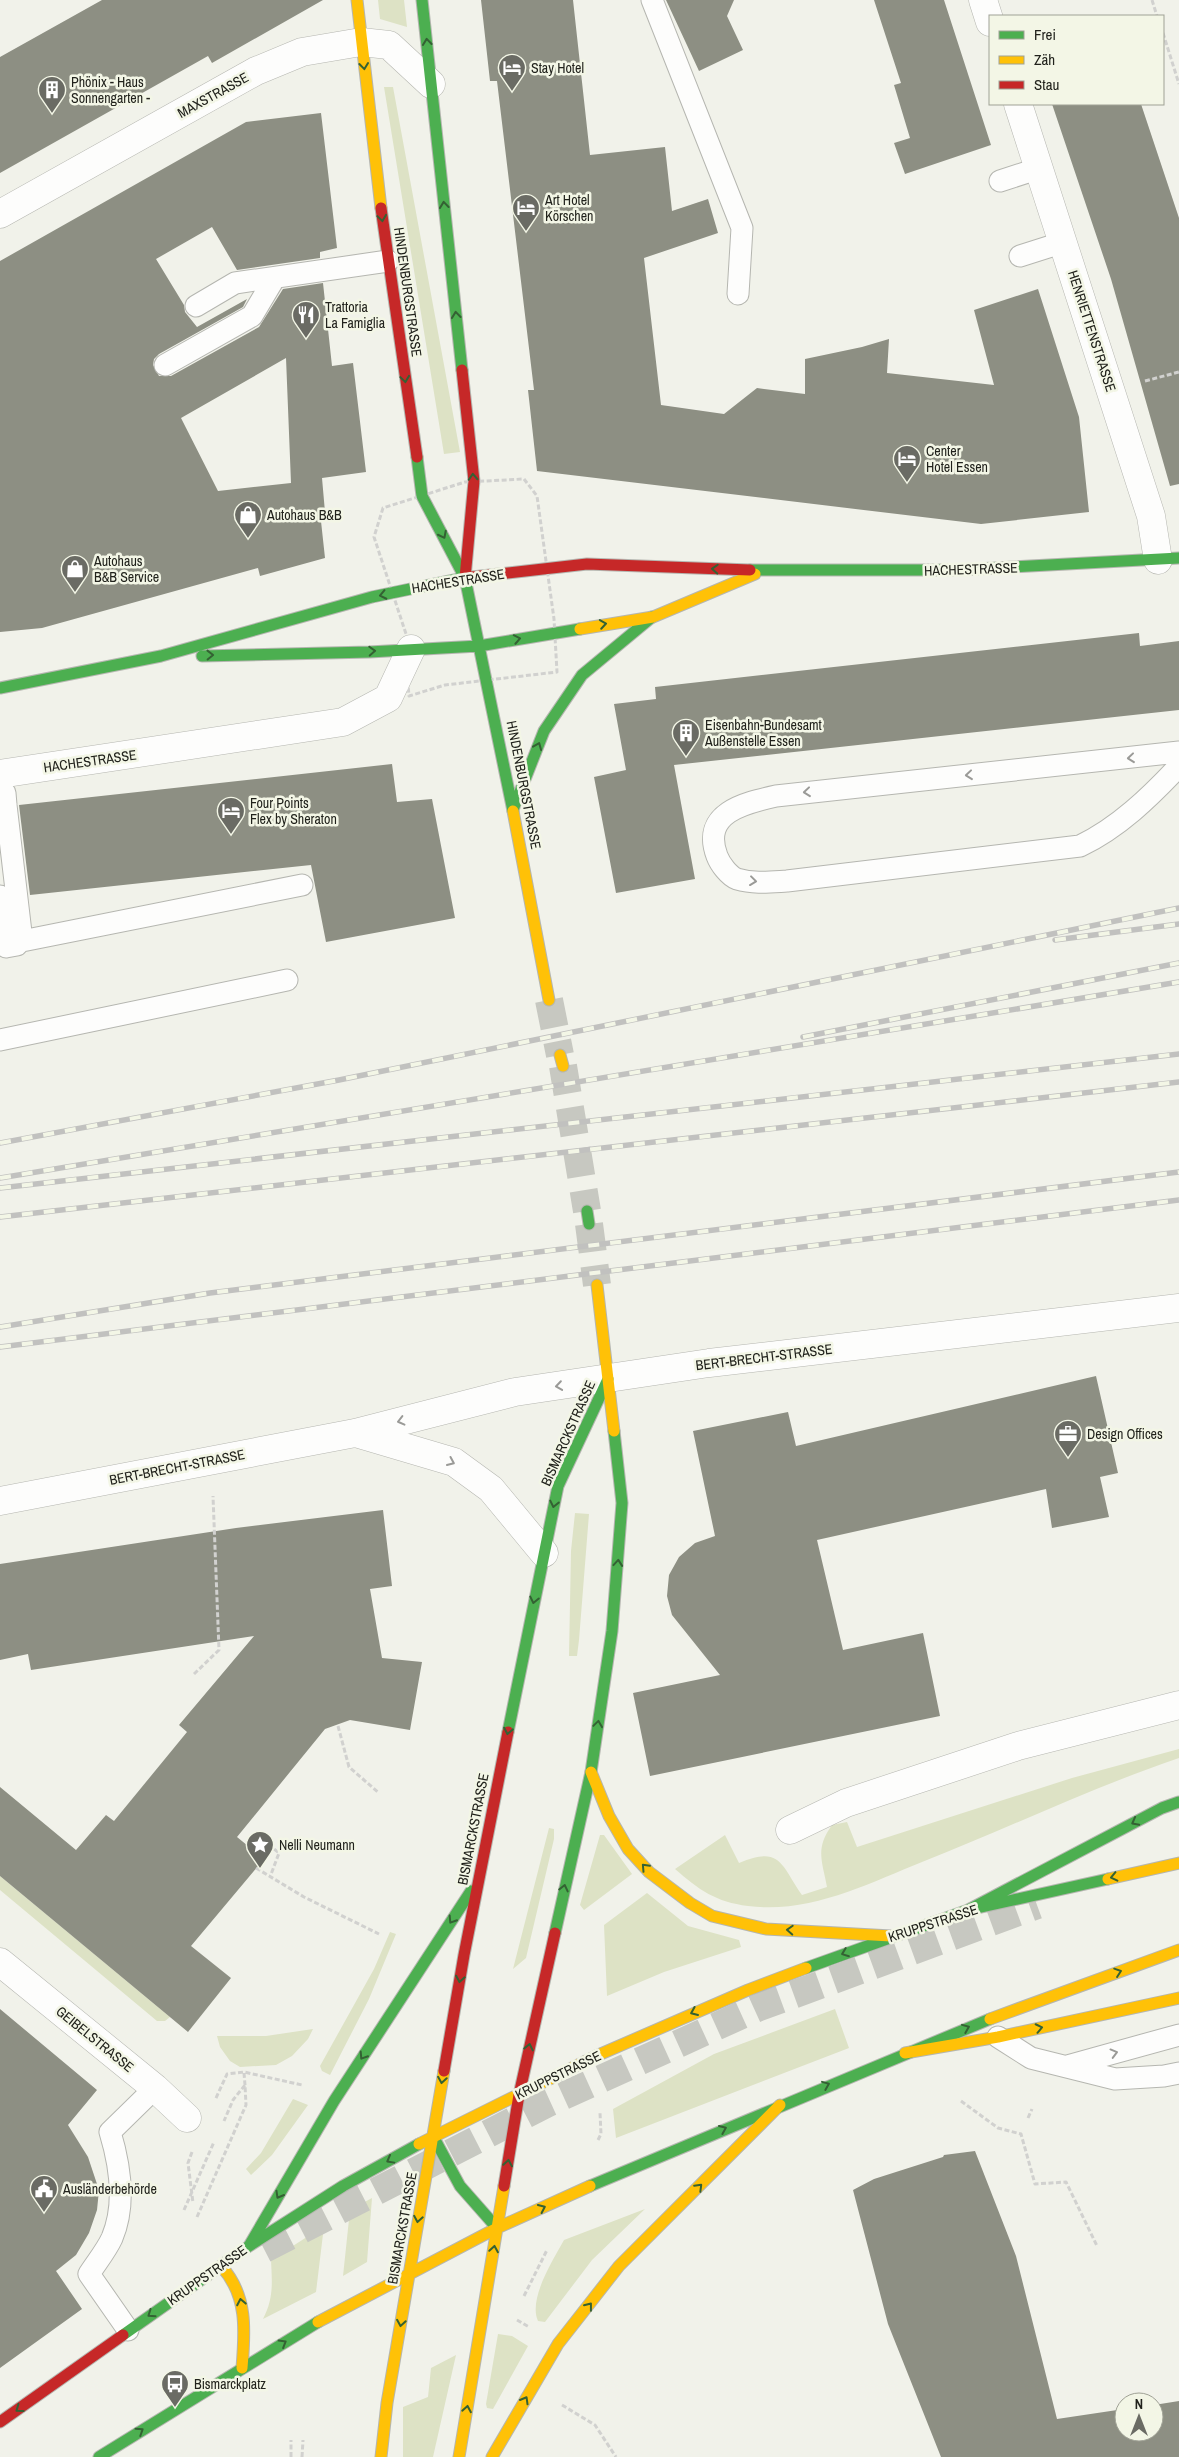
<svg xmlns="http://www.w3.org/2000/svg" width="1179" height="2457" viewBox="0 0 1179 2457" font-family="'Archivo Narrow',sans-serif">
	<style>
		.green { fill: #dde2c5 }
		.building { fill: #8d8f83; fill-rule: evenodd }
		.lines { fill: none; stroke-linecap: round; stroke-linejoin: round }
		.secondary-tunnel { stroke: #c7c8c1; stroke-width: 28; stroke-dasharray: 28 14; stroke-linecap: butt }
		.highway-tunnel { stroke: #c7c8c1; stroke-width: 28; stroke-dasharray: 28 14; stroke-linecap: butt }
		.lane-casing { stroke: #b5b6b0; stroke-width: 23 }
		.street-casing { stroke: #b5b6b0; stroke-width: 29 }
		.fast-casing { stroke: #b5b6b0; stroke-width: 13 }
		.slow-casing { stroke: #b5b6b0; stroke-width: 13 }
		.jam-casing { stroke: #b5b6b0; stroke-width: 13 }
		.path { stroke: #d1d1cf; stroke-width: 3; stroke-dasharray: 5 2.5; stroke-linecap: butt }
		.lane { stroke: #fdfdfc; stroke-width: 21 }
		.street { stroke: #fdfdfc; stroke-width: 28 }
		.fast { stroke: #4caf50; stroke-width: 11 }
		.slow { stroke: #ffc107; stroke-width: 11 }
		.jam { stroke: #c62828; stroke-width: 11 }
		.rail-casing { stroke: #c1c1bf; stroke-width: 5.5 }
		.rail { stroke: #f3f6e6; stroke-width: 4; stroke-dasharray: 11; stroke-linecap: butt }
		.oneway { stroke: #346133 }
		.oneway2 { stroke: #9a9a97 }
		.labels { text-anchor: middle; stroke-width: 5; stroke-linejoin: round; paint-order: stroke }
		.poi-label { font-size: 14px; fill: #21221c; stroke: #f3f6e6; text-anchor: start }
		.street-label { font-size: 14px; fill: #21221c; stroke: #f3f6e6 }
	</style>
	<rect width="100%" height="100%" fill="#f1f2ea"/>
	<!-- green -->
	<path class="green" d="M378,0H404L407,27L380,19Z
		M384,87H393L460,452L444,454Z
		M575,1513L589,1514L579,1640L577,1656H569L571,1551Z
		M1179,1749V1758C1091,1788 1008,1828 922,1862C867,1884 810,1914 748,1906C716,1902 699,1890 675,1869L725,1835L739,1863C781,1845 781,1865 802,1895L827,1887C822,1860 815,1849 832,1825L847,1822L857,1847L1072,1778Z
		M549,1828L554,1829V1839L526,1958L513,1969Z
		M600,1835H604L632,1874L584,1910L580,1905Z
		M0,1876L170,2017L165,2021H157L0,1890Z
		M647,1893L688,1926L739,1940L741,1947L664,1972L607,1996L604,1925Z
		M390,1932L396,1934L369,1999L330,2075L322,2071L320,2066L374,1969Z
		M835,2009L849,2048L616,2138L613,2109L714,2054Z
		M313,2029L308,2039L292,2056L276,2065L240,2067L230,2061L220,2047L217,2036H266Z
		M293,2099L308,2105L272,2155L251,2175L246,2169L261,2153Z
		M372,2198L367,2262L343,2276L350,2210Z
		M645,2209L592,2260L545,2322L538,2321C528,2299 553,2260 564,2240Z
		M324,2226L316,2292L263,2319C274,2298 272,2282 271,2260Z
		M498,2334L512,2336L528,2346L493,2409L487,2408L486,2404Z
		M456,2355L433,2457H403V2407L428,2397L431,2368Z"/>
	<!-- building -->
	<path class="building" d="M102,0H323L212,63L208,56L0,173V57Z
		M481,0H573L590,155L665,147L672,211L708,199L718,233L644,258L661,405L724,414L757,388L805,394V359L862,347L889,339L887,373L994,385L974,310L1038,289L1079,417L1089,512L981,524L537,471L528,390H534L497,81H490Z
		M666,0H734L727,16L743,50L699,71Z
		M874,0H944L991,145L905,174L894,143L910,138L894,85L901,83Z
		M1052,104H1141L1179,218V484L1170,486L1111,279Z
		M321,113L337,248L320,252V258L237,270L212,227L156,259L184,305L185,312L197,327L247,299L243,307L159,354L154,359L153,365L159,376H171L259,327L283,289L323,283L332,366L353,363L366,472L322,478L325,512H320L325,558L260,576L258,568L42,628L0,632V261L246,122ZM286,358L291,483L218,491L181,418Z
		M1139,633L1140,646L1179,641V710L674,765L695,879L616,893L594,777L626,770L614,704L656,699L655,687Z
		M392,764L397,802L432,799L455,918L326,942L311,865L30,895L19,805Z
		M1096,1376L1118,1473L1100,1477L1109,1517L1052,1528L1046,1489L817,1540L843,1650L923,1633L940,1716L650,1776L633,1693L720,1675L672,1615L667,1596L669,1575L679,1557L695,1543L715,1536L693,1431L788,1412L796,1446Z
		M383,1510L392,1586L370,1589L382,1658L422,1662L410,1730L350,1720L325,1729L237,1837L264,1859L191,1946L231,1978L188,2032L0,1876V1787L76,1850L106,1815L114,1821L187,1732L179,1725L254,1636L31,1670L28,1654L0,1660V1564L236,1528Z
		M0,2009L97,2090L68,2125L88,2157L99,2190L97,2210L89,2233L76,2255L56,2271L82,2309L0,2368Z
		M975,2151L1016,2256L1057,2419L1124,2409V2432H1154V2405L1179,2401V2457H941L888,2324L853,2190L874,2179L943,2157L944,2155Z"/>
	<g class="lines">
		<!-- secondary-tunnel -->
		<path class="secondary-tunnel" d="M549,1000L560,1055
			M563,1066L587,1211
			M589,1224L597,1285"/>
		<!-- highway-tunnel -->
		<path class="highway-tunnel" d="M264,2249L548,2103L757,2008L1037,1905"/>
		<defs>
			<path id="lane" d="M652,0L742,228L738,294
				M1000,181L1040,168
				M1020,256L1064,242
				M196,306L235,283L388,261
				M165,365L252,316L274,279
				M1179,752L776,796C744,803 701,813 717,856C720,864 729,876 737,879C754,884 770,882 787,881L1080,846C1118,828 1150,797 1179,766
				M0,788L5,793L6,805L22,941L302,885
				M0,896L6,947L17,945
				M0,1040L287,980
				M998,2037L1031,2058L1115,2079L1164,2076L1179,2073
				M1067,2066L1179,2035
				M128,2330L89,2274C96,2263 106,2251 112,2238C126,2205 120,2165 110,2132L155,2088"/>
			<path id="street" d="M983,0L990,22
				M1018,104L1151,516L1158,560
				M0,214L256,71L302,52L361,42L389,45L431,84
				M0,774L343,722L388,698L411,649
				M356,1433L454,1462L491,1489L544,1553
				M0,1501L355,1433L515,1392L709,1363L1179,1308
				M790,1830L846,1803L1018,1746L1179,1705
				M0,1962L155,2088L187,2118"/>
			<path id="fast" d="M422,0L462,370
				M417,457L422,496L465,578L513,811
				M750,570H957L1179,558
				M202,656L369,652L479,646L580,629
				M0,688L161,656L372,597L463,578
				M514,807L544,731L582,675L652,617
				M587,1211L589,1224
				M508,1732L558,1486L608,1379
				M968,1910L1162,1808L1179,1802
				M555,1933L591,1772L612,1631L622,1503L614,1431
				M806,1968L968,1910L1108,1879
				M433,2136L460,2186L497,2228
				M590,2186L990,2019
				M249,2246L334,2101L471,1891
				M123,2335L249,2246L343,2186L419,2144
				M99,2457L318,2322"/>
			<path id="slow" d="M357,0L381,208
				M580,629L653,617L755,574
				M513,811L549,1000
				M560,1055L563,1066
				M597,1285L614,1431
				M591,1772L609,1816L628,1849L649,1872L690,1903L712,1916L766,1929L891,1936
				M1108,1879L1179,1863
				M990,2019L1179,1950
				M905,2053L998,2037L1179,1998
				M419,2144L596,2056L748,1990L806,1968
				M221,2266C248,2295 245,2331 242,2368
				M318,2322L497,2228L590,2186
				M381,2457L387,2403L444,2071
				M459,2457L504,2186
				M492,2457L558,2344L619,2266L780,2105"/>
			<path id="jam" d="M381,208L417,457
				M462,370L474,481L465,578
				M463,578L587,564L750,570
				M444,2071L464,1955L508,1732
				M504,2186L519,2095L555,1933
				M0,2422L123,2335"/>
		</defs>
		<!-- lane casing -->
		<use href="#lane" class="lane-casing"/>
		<!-- street casing -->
		<use href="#street" class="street-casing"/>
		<!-- fast casing -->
		<use href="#fast" class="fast-casing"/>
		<!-- slow casing -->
		<use href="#slow" class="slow-casing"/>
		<!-- jam casing -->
		<use href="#jam" class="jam-casing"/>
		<!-- path -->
		<path class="path" d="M1152,0L1157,16
			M1163,33L1179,84
			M1145,381L1179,372
			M524,479L537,496L554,619L557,672L445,685L409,696L407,672L411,649L374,537L383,508L465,482Z
			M194,1674L219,1650L213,1496
			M338,1726L349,1767L379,1793
			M253,1850L262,1839L279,1853L270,1877
			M256,1868L304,1897L379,1934
			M244,2073L245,2085
			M216,2098L227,2074L244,2072L302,2085
			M961,2101L998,2128L1021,2134L1035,2184L1066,2182L1097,2246
			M1028,2118L1032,2109
			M598,2140L601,2134L600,2113
			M192,2152L188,2163L193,2203
			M184,2210L214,2142
			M197,2217L246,2105L245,2085L233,2100L224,2121
			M524,2296L547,2250
			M517,2320L529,2327
			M562,2405L595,2425L616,2457
			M291,2457V2440
			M302,2457L303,2440"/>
		<!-- lane -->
		<use href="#lane" class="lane"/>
		<!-- street -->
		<use href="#street" class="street"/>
		<!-- fast -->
		<use href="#fast" class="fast"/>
		<!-- slow -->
		<use href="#slow" class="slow"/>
		<!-- jam -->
		<use href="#jam" class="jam"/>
		<defs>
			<path id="rail" d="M1055,940L1179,924
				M803,1037L1179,963
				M0,1143L339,1080L1179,908
				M0,1178L1179,982
				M0,1188L1179,1054
				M0,1217L1179,1082
				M0,1327L210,1293L1179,1172
				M0,1347L1179,1200"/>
		</defs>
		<!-- rail casing -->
		<use href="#rail" class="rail-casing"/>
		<!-- rail -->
		<use href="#rail" class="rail"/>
	</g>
	<!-- one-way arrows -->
	<defs><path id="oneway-chevron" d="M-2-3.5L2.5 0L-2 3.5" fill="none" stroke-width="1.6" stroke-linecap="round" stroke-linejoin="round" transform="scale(1.25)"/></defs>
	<g class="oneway">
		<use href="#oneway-chevron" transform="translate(427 42) rotate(-96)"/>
		<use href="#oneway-chevron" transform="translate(364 66) rotate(83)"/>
		<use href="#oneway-chevron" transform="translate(444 205) rotate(-96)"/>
		<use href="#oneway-chevron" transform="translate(382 218) rotate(82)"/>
		<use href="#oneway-chevron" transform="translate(456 315) rotate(-96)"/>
		<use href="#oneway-chevron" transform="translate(405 379) rotate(82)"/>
		<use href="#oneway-chevron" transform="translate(473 477) rotate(-93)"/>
		<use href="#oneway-chevron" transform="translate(443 535) rotate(63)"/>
		<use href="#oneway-chevron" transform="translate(715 569) rotate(-177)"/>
		<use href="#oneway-chevron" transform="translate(383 595) rotate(168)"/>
		<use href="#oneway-chevron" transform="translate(603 624) rotate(-9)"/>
		<use href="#oneway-chevron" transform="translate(517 639) rotate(-11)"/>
		<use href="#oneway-chevron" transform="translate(372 651) rotate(-3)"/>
		<use href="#oneway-chevron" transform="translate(210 655) rotate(-1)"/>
		<use href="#oneway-chevron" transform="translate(538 746) rotate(-68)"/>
		<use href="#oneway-chevron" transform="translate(554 1504) rotate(102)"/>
		<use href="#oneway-chevron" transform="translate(618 1563) rotate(-85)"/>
		<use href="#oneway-chevron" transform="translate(534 1600) rotate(102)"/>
		<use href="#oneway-chevron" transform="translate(598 1724) rotate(-82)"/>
		<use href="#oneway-chevron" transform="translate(508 1731) rotate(101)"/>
		<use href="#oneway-chevron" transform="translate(1135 1822) rotate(152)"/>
		<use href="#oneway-chevron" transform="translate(645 1867) rotate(-133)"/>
		<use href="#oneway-chevron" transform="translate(1114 1877) rotate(167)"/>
		<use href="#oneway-chevron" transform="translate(564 1888) rotate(-77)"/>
		<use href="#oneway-chevron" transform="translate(452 1920) rotate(123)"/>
		<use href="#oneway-chevron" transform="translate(790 1930) rotate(-177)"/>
		<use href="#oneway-chevron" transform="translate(845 1953) rotate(159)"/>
		<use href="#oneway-chevron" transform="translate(1118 1972) rotate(-19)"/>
		<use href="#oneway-chevron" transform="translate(460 1979) rotate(100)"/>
		<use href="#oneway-chevron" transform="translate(694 2012) rotate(157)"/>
		<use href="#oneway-chevron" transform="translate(966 2028) rotate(-22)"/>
		<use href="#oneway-chevron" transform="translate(1039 2028) rotate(-12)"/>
		<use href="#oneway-chevron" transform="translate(529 2047) rotate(-78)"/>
		<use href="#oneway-chevron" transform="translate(363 2056) rotate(123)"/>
		<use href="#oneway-chevron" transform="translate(442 2080) rotate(99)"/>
		<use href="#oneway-chevron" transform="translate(826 2085) rotate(-22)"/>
		<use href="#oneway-chevron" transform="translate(723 2129) rotate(-23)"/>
		<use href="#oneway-chevron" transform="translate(390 2160) rotate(151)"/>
		<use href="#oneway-chevron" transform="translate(508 2163) rotate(-81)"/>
		<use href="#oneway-chevron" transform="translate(699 2187) rotate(-45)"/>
		<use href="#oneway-chevron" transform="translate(279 2195) rotate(120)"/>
		<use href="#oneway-chevron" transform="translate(542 2208) rotate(-25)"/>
		<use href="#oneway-chevron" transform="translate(418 2219) rotate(100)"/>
		<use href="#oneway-chevron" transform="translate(494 2249) rotate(-81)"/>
		<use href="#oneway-chevron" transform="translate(241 2302) rotate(-101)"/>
		<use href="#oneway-chevron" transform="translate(589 2306) rotate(-52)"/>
		<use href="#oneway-chevron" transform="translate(151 2314) rotate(145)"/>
		<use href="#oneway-chevron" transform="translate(401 2323) rotate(99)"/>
		<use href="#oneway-chevron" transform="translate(283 2343) rotate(-31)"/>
		<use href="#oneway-chevron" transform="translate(525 2400) rotate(-60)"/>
		<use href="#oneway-chevron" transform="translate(19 2409) rotate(144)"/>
		<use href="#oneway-chevron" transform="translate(467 2409) rotate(-80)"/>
		<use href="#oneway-chevron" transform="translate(140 2431) rotate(-33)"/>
	</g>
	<g class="oneway2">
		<use href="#oneway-chevron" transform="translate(1131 758) rotate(174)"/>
		<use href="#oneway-chevron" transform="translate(969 775) rotate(174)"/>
		<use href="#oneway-chevron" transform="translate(807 792) rotate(174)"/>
		<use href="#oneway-chevron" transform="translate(753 881) rotate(7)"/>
		<use href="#oneway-chevron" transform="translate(559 1386) rotate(172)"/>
		<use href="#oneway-chevron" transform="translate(401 1421) rotate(166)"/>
		<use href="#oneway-chevron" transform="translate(451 1462) rotate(24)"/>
		<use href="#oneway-chevron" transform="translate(1114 2053) rotate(-15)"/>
	</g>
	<!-- icons -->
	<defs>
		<symbol id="hotel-pin" viewBox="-11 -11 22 30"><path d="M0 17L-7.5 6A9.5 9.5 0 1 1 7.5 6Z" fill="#6a6b64" stroke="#f3f6e6"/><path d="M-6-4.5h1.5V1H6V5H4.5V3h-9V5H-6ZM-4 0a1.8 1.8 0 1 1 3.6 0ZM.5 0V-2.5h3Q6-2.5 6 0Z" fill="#fff"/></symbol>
		<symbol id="building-pin" viewBox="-11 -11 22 30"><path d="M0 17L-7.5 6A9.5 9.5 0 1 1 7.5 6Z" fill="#6a6b64" stroke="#f3f6e6"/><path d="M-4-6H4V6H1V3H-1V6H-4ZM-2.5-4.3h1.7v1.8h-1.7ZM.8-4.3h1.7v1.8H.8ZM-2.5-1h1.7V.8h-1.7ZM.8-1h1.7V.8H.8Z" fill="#fff"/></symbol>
		<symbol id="restaurant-pin" viewBox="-11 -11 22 30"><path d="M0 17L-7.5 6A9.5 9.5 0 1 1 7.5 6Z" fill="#6a6b64" stroke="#f3f6e6"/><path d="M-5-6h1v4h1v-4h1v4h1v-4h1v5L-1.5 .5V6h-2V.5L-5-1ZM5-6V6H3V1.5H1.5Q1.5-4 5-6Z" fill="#fff"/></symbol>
		<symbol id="shop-pin" viewBox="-11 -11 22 30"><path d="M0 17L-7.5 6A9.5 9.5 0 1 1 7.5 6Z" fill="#6a6b64" stroke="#f3f6e6"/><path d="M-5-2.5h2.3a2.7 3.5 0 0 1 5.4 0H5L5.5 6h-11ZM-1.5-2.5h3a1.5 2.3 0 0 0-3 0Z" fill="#fff"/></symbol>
		<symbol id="office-pin" viewBox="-11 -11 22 30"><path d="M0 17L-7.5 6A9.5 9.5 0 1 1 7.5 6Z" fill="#6a6b64" stroke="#f3f6e6"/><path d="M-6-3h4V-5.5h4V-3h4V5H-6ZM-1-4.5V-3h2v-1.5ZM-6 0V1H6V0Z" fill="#fff"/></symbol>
		<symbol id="sight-pin" viewBox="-11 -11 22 30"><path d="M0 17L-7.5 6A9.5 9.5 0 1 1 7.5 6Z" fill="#6a6b64" stroke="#f3f6e6"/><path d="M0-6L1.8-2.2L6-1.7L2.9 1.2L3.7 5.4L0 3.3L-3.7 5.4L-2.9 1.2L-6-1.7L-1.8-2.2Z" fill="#fff"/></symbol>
		<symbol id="civic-pin" viewBox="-11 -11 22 30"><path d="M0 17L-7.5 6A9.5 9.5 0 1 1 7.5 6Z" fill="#6a6b64" stroke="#f3f6e6"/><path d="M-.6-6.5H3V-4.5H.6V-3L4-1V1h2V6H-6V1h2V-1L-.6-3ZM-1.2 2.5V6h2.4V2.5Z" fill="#fff"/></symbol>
		<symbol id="bus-pin" viewBox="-11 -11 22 30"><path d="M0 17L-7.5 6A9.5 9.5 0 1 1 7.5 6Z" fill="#6a6b64" stroke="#f3f6e6"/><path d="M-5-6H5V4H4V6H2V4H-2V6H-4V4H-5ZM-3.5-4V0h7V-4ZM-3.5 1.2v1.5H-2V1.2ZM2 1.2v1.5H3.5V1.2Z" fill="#fff"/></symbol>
	</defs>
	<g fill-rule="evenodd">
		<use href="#hotel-pin" x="496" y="52" width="32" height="43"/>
		<use href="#building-pin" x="36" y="74" width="32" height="43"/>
		<use href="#hotel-pin" x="510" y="192" width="32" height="43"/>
		<use href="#restaurant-pin" x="290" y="299" width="32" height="43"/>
		<use href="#hotel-pin" x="891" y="443" width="32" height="43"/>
		<use href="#shop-pin" x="232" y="499" width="32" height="43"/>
		<use href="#shop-pin" x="59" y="553" width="32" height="43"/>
		<use href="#building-pin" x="670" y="717" width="32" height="43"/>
		<use href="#hotel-pin" x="215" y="795" width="32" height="43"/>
		<use href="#office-pin" x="1052" y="1418" width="32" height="43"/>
		<use href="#sight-pin" x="244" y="1829" width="32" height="43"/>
		<use href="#civic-pin" x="28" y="2173" width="32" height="43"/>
		<use href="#bus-pin" x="159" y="2368" width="32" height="43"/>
	</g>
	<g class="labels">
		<!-- poi labels -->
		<g class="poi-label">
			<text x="531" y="73">Stay Hotel</text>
			<text x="71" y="87">Phönix - Haus<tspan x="71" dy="16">Sonnengarten -</tspan></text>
			<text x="545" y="205">Art Hotel<tspan x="545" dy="16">Körschen</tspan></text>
			<text x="325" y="312">Trattoria<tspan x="325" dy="16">La Famiglia</tspan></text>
			<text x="926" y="456">Center<tspan x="926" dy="16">Hotel Essen</tspan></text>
			<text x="267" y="520">Autohaus B&amp;B</text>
			<text x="94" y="566">Autohaus<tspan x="94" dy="16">B&amp;B Service</tspan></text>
			<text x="705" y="730">Eisenbahn-Bundesamt<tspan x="705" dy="16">Außenstelle Essen</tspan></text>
			<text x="250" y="808">Four Points<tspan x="250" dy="16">Flex by Sheraton</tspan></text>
			<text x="1087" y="1439">Design Offices</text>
			<text x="279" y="1850">Nelli Neumann</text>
			<text x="63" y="2194">Ausländerbehörde</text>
			<text x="194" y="2389">Bismarckplatz</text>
		</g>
		<!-- street labels -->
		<g class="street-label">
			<text transform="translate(213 95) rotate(-29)" y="5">MAXSTRASSE</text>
			<text transform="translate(408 292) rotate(82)" y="5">HINDENBURGSTRASSE</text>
			<text transform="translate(1092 331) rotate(72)" y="5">HENRIETTENSTRASSE</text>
			<text transform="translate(971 569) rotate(-2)" y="5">HACHESTRASSE</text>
			<text transform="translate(458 581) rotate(-9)" y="5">HACHESTRASSE</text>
			<text transform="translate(90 761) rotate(-8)" y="5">HACHESTRASSE</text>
			<text transform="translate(524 785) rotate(79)" y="5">HINDENBURGSTRASSE</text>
			<text transform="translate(764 1357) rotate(-7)" y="5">BERT-BRECHT-STRASSE</text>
			<text transform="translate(568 1433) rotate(-66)" y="5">BISMARCKSTRASSE</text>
			<text transform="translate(177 1467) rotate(-11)" y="5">BERT-BRECHT-STRASSE</text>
			<text transform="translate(473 1829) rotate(-79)" y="5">BISMARCKSTRASSE</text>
			<text transform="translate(933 1923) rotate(-18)" y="5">KRUPPSTRASSE</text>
			<text transform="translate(95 2039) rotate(39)" y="5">GEIBELSTRASSE</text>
			<text transform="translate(558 2075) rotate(-26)" y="5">KRUPPSTRASSE</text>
			<text transform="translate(402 2228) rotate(-80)" y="5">BISMARCKSTRASSE</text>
			<text transform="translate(207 2275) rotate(-35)" y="5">KRUPPSTRASSE</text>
		</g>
	</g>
	<!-- legend -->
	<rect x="989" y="15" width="175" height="90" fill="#f3f6e6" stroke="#9fa195"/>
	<rect x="999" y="31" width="25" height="8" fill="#4caf50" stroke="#9fa195"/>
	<text x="1034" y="40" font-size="15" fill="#21221c">Frei</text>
	<rect x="999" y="56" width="25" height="8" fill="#ffc107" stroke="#9fa195"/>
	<text x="1034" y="65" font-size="15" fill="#21221c">Zäh</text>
	<rect x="999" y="81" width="25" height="8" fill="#c62828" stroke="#9fa195"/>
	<text x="1034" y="90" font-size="15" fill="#21221c">Stau</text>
	<!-- north arrow -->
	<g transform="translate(1139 2417)"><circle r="24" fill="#f3f6e6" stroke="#9fa195"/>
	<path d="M0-4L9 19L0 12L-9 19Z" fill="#6a6b64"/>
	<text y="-8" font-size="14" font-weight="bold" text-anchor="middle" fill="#21221c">N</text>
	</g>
</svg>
